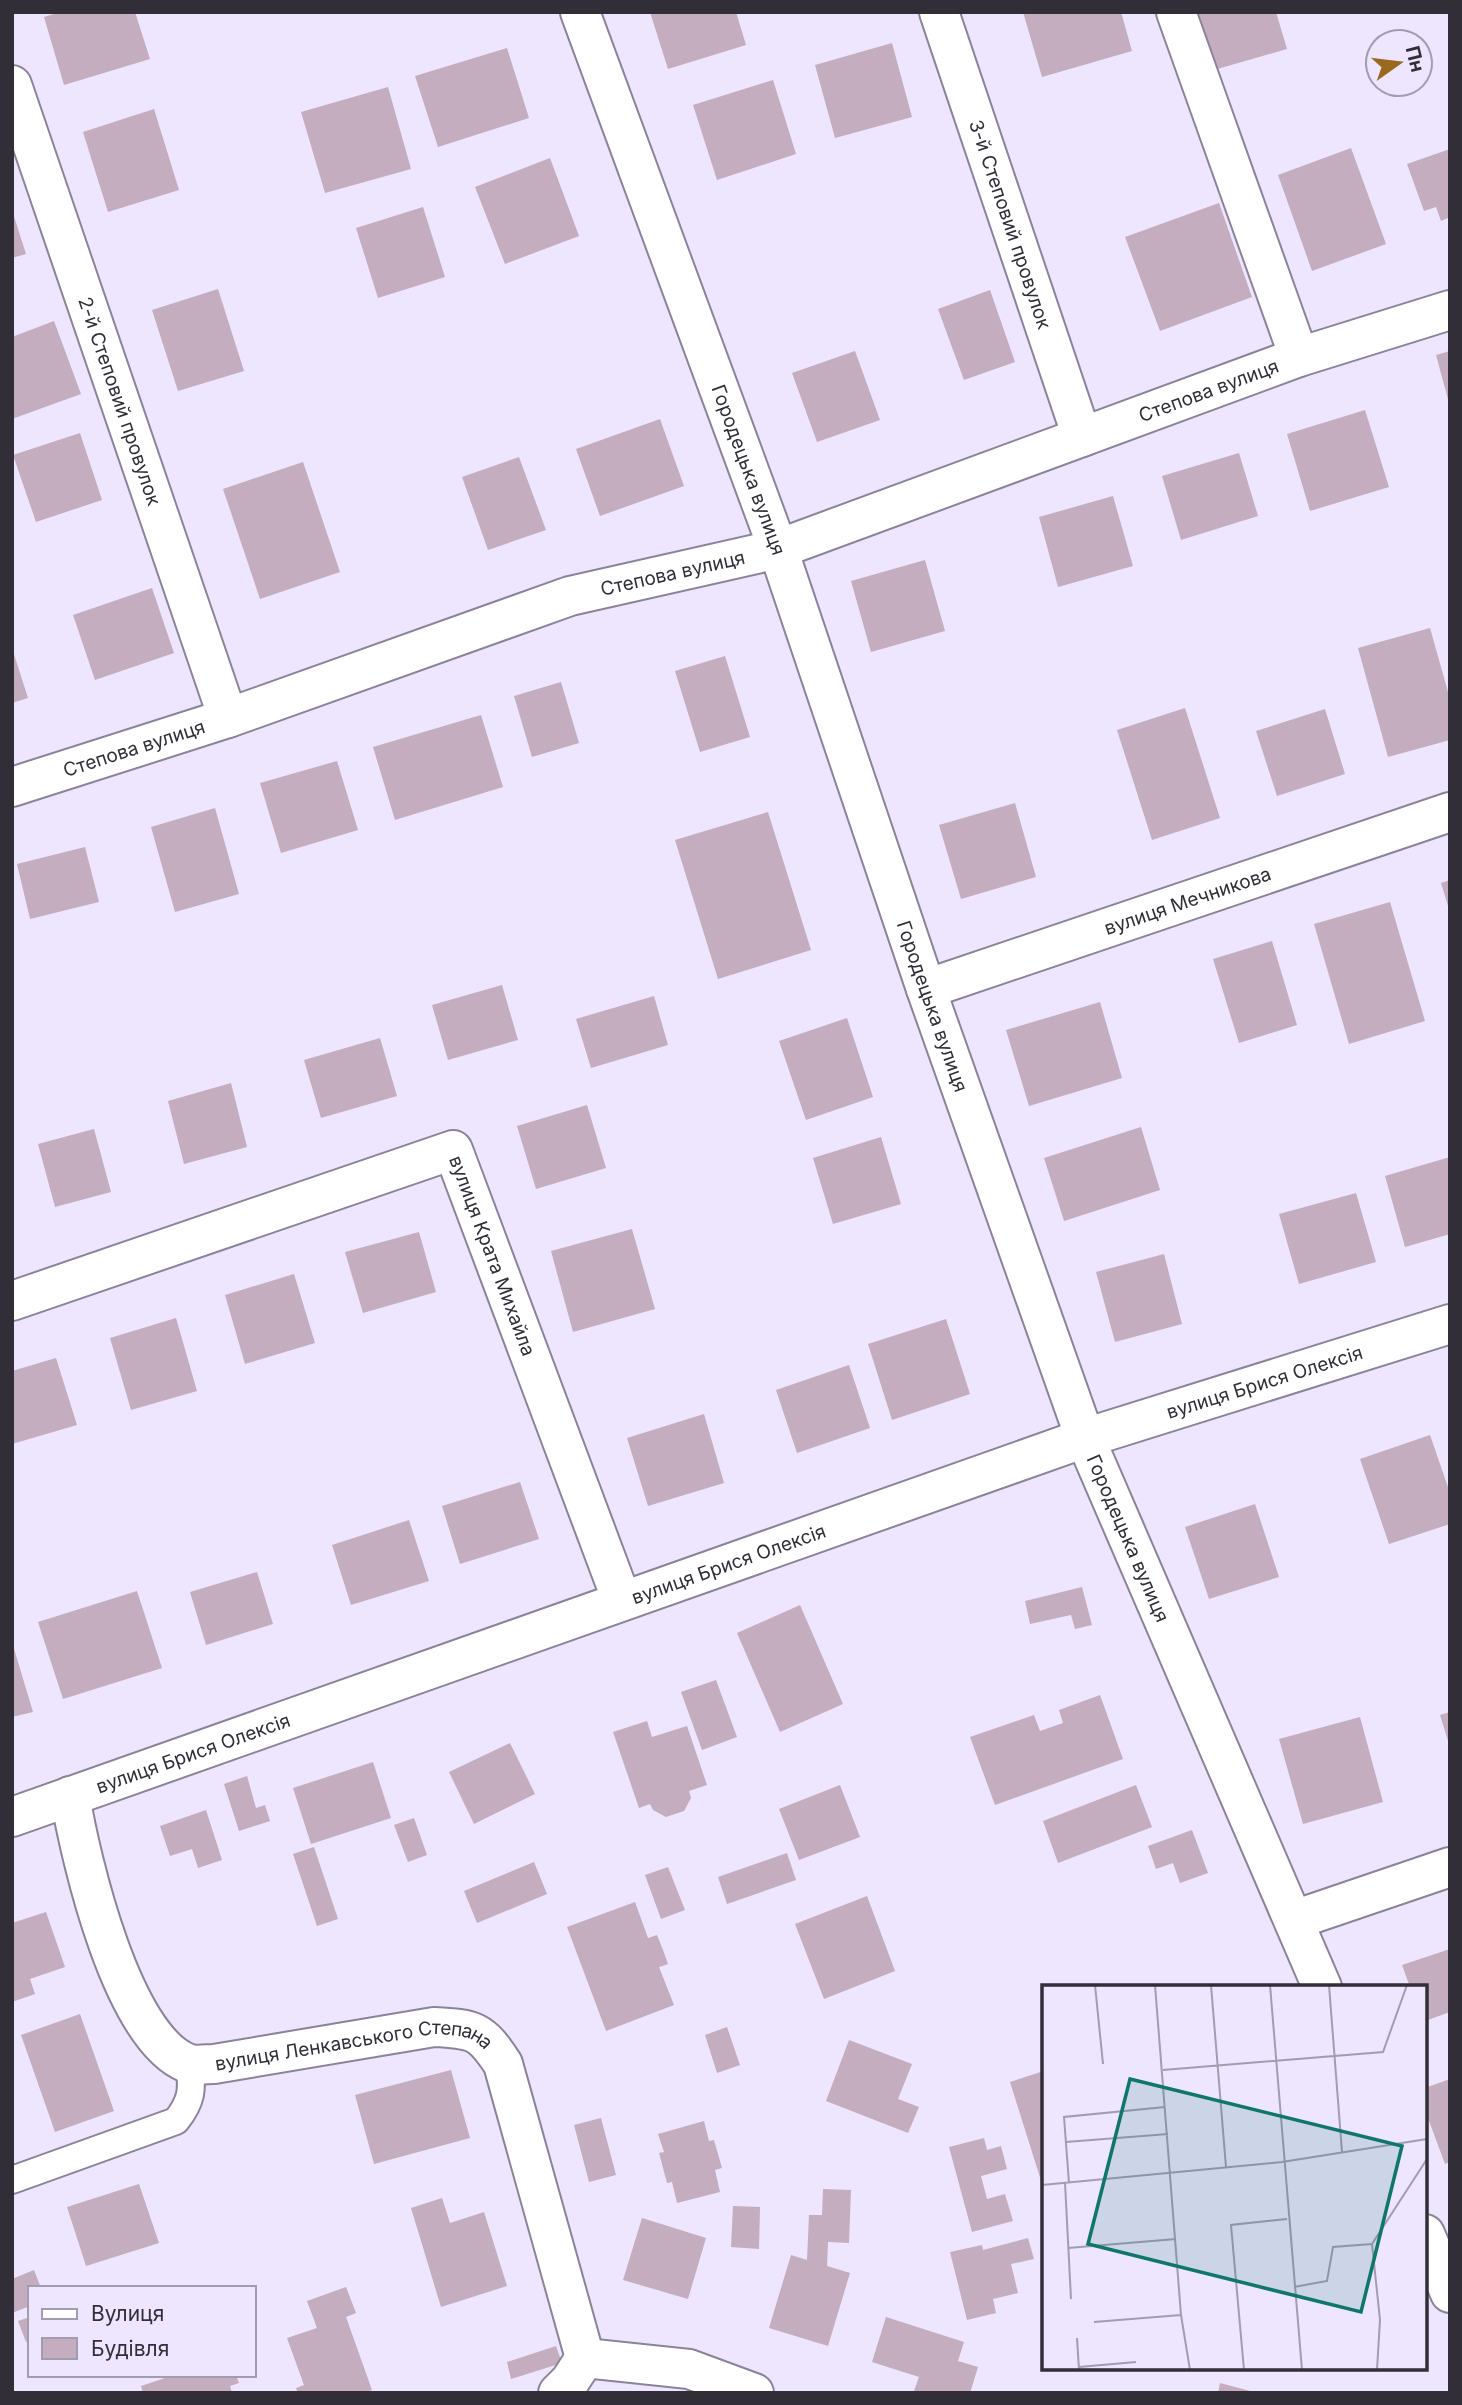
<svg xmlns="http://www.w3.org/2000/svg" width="1462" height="2405" viewBox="0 0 1462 2405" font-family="Inter,sans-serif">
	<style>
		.building { fill: #c3adbf }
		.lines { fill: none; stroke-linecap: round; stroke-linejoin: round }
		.lane-casing { stroke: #8c8399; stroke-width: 30 }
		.street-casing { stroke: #8c8399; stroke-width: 42 }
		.lane { stroke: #fff; stroke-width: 26 }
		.street { stroke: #fff; stroke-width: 38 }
		.labels { text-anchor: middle; stroke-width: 5; stroke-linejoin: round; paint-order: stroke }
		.street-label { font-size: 19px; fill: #322e37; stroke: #eee5fe }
		.inset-road { fill: none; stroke: #a39cae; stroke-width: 2 }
		.view { fill: #0f766e; fill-opacity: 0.15; stroke: #0f766e; stroke-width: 3.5 }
		.inset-edge { fill: none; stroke: #322e37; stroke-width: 3.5 }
	</style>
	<rect width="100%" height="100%" fill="#eee5fe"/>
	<!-- building -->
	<path class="building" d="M60,12H135L150,59L64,85L44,17Z
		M650,12H736L746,45L668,69Z
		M1023,12H1121L1132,51L1042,77Z
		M1197,12H1276L1287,49L1214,70Z
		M892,43L912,117L835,138L815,65Z
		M507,48L529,118L438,147L415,76Z
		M773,80L796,154L717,180L693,105Z
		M388,87L411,169L325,193L301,112Z
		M154,109L179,190L108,212L83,132Z
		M1351,148L1386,244L1312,271L1278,175Z
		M1450,149V217L1441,221L1436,207L1424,211L1407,164Z
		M550,158L579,236L505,264L475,187Z
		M1219,203L1252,297L1160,331L1125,237Z
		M423,207L445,277L378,298L356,228Z
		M12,210L26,254L12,258Z
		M218,289L244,371L178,391L152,310Z
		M990,290L1015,362L964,380L938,309Z
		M54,321L81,394L12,419V337Z
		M855,351L880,420L817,442L792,373Z
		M1450,351V403H1449L1436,355Z
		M1365,410L1389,487L1310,511L1287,434Z
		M660,419L684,486L600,516L576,449Z
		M80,433L102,500L36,522L13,455Z
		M1239,453L1258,516L1181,540L1162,476Z
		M519,457L546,530L488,550L462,477Z
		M303,462L340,572L260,599L223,489Z
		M1113,496L1133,566L1058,587L1039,517Z
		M925,560L945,631L871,652L851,581Z
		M152,588L174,653L95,680L73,615Z
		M1430,628L1450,699V740L1388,757L1358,648Z
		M12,648L28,698L12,703Z
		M725,656L750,737L700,752L675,671Z
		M561,682L579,743L532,757L514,696Z
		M1185,708L1220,818L1152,840L1117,730Z
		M1325,709L1345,774L1277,796L1256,731Z
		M481,715L503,787L395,820L373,747Z
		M337,761L358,830L281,853L260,783Z
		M1015,803L1036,877L961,899L939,825Z
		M215,808L239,894L175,912L151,827Z
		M768,812L811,950L718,979L675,840Z
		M85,847L99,902L30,919L17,864Z
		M1450,880V909H1449L1441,883Z
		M1390,902L1425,1021L1349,1044L1314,924Z
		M1272,941L1297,1025L1239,1043L1213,959Z
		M502,985L518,1040L448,1060L432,1005Z
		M654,996L668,1045L591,1068L576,1019Z
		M1100,1002L1122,1078L1029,1106L1006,1030Z
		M847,1018L873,1097L806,1120L779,1041Z
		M380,1038L397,1096L321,1118L304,1060Z
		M231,1083L247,1147L184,1164L168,1101Z
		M587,1105L606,1168L536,1189L517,1126Z
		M1141,1127L1160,1190L1064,1221L1044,1158Z
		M94,1129L111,1192L55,1207L38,1144Z
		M881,1137L901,1204L833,1224L813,1158Z
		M1450,1157V1234L1405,1247L1385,1176Z
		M1356,1193L1376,1262L1299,1284L1279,1214Z
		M632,1229L655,1309L573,1332L551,1251Z
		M419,1232L436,1292L363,1313L345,1252Z
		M1164,1254L1182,1324L1115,1342L1096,1272Z
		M294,1274L315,1343L245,1364L225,1295Z
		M176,1318L197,1391L131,1410L110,1338Z
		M946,1319L970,1394L892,1420L868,1344Z
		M56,1358L77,1425L12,1444V1371Z
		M849,1365L870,1428L797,1453L776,1390Z
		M704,1414L724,1483L648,1506L627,1438Z
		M1430,1435L1450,1493V1524L1389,1544L1360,1459Z
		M520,1482L539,1539L460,1564L442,1506Z
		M1255,1504L1279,1577L1209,1599L1185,1527Z
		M409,1520L429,1581L351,1605L332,1545Z
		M257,1572L273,1624L206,1645L190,1592Z
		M1082,1587L1092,1625L1075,1629L1071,1615L1030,1624L1025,1601Z
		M137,1591L162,1668L63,1699L38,1622Z
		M800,1605L843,1704L780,1732L737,1633Z
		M12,1642L33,1712L12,1717Z
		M716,1680L737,1737L702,1750L681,1692Z
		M1100,1695L1123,1759L995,1805L970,1737L1034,1715L1040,1731L1063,1723L1059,1710Z
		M1450,1712V1744H1449L1440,1715Z
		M1360,1717L1383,1802L1303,1824L1279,1739Z
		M647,1721L652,1737L687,1726L707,1785L689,1791L691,1798L684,1811L666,1817L653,1810L650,1804L639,1808L613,1732Z
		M510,1743L535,1794L474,1824L449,1772Z
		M373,1762L391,1818L311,1844L293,1788Z
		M247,1776L256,1808L265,1805L270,1821L239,1831L224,1784Z
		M840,1785L860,1837L799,1860L779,1809Z
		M1136,1785L1152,1827L1058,1863L1043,1821Z
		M206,1810L222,1860L198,1868L192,1849L170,1856L160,1826Z
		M414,1818L427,1855L408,1862L394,1825Z
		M1192,1830L1208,1873L1180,1883L1173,1863L1156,1869L1148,1846Z
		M314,1847L338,1919L317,1926L293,1854Z
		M787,1853L796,1880L727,1904L718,1877Z
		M534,1862L547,1894L477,1923L464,1891Z
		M668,1867L685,1910L661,1919L645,1875Z
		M867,1896L895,1971L824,1999L795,1924Z
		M635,1902L648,1938L657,1935L663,1950L668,1964L659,1967L674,2005L606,2031L567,1927Z
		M46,1912L65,1967L30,1979L35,1994L12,2002V1923Z
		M1450,1949V2012L1425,2021V1987H1410L1402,1965Z
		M80,2014L114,2111L55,2132L21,2035Z
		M727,2027L740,2065L717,2073L705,2035Z
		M849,2040L912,2064L898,2099L919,2107L908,2133L826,2101Z
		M451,2070L470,2138L374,2164L355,2095Z
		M1044,2071V2187H1043L1010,2082Z
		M1450,2079V2162L1445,2164L1425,2110V2088Z
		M601,2118L616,2175L589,2182L574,2125Z
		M704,2121L709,2141L714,2140L722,2168L715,2170L720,2192L677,2203L672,2182L667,2183L659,2153L664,2152L658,2134Z
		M984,2138L987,2150L1001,2146L1007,2169L981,2176L987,2199L1005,2194L1013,2221L972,2232L949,2147Z
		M139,2184L159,2243L86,2266L67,2207Z
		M823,2189L851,2190L849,2243L828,2242L827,2266L850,2273L828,2346L769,2328L791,2255L807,2260L809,2215H822Z
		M442,2198L450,2223L484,2212L507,2286L441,2307L411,2208Z
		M733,2206L760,2207L759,2249L731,2247Z
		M642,2218L706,2238L688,2299L623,2280Z
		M1028,2238L1034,2259L1011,2264L1018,2293L993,2299L996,2313L967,2320L950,2252L982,2245L983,2250Z
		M34,2270L41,2288H30V2306L12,2313V2279Z
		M346,2287L356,2313L346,2317L372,2390L364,2393H298L296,2388L304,2385L287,2338L317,2328L307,2301Z
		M30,2317V2340L26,2342L18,2321Z
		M886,2317L964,2342L958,2361L978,2367L970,2393H920L914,2391L919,2377L872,2362Z
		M556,2346L562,2363L511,2379L507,2362Z
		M174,2375H236L239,2383L230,2386L232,2393H143L141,2386Z
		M1220,2383L1254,2392V2393H1218Z"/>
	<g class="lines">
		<defs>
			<path id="lane" d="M12,2180L176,2121C192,2101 193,2089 189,2064"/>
			<g id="street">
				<path id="s1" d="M580,12L778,549L926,989L1085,1438L1322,1987"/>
				<path id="s2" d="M939,12L1082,437"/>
				<path d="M1176,12L1299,357"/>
				<path id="s3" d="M12,85L228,718"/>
				<path id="s4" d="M12,787L228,718L570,596L778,549L1299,357L1450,310"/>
				<path id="s5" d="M926,989L1450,812"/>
				<path id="s6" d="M12,1301L453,1150L622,1601"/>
				<path id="s7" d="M70,1796C81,1861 122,2037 187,2063C194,2066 206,2064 214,2064L434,2027C474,2029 481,2030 503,2064L585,2358"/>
				<path id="s8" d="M12,1817L1085,1438L1450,1324"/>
				<path d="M1294,1920L1450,1867"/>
				<path d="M1425,2234L1450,2293"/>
				<path d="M558,2393L570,2381L585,2358L689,2369L754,2393"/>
			</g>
		</defs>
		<!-- lane casing -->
		<use href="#lane" class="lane-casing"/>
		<!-- street casing -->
		<use href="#street" class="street-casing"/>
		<!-- lane -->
		<use href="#lane" class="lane"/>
		<!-- street -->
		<use href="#street" class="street"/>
	</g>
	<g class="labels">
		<!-- street labels -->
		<g class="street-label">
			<text dy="7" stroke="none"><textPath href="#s2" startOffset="224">3-й Степовий провулок</textPath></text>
			<text dy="7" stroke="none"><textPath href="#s4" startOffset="1262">Степова вулиця</textPath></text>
			<text dy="7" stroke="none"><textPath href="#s3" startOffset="334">2-й Степовий провулок</textPath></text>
			<text dy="7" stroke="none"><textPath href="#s1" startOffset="488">Городецька вулиця</textPath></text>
			<text dy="7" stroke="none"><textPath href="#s4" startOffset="695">Степова вулиця</textPath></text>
			<text dy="7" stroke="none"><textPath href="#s4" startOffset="128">Степова вулиця</textPath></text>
			<text dy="7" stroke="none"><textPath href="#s5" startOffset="276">вулиця Мечникова</textPath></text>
			<text dy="7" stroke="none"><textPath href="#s1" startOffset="1055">Городецька вулиця</textPath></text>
			<text dy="7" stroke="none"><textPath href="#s6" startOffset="579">вулиця Крата Михайла</textPath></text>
			<text dy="7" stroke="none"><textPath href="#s8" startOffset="1326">вулиця Брися Олексія</textPath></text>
			<text dy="7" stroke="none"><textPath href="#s1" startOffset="1622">Городецька вулиця</textPath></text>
			<text dy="7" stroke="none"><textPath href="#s8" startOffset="760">вулиця Брися Олексія</textPath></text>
			<text dy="7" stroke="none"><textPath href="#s8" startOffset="192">вулиця Брися Олексія</textPath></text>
			<text dy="7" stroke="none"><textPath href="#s7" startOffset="469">вулиця Ленкавського Степана</textPath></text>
		</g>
	</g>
	<!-- overview -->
	<g transform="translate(1042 1985)">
		<rect width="385" height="385" fill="#eee5fe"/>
		<path class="inset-road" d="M53,0L61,79M113,0L139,330L148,385M169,0L184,182M228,0L260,385M287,0L300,167M121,85L341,67L365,0M24,157L126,149M23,198L29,314M27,198L22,132L123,122M0,200L240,177L385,154M26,263L134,254M252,302L285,296L291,262L330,259M52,337L139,330M35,353L37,385M37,382L94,377M202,385L189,240L245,234M335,385L338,335L330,259L385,174"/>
		<path class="view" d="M88,94L360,161L319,327L46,259Z"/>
		<rect width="385" height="385" class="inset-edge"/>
	</g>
	<!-- border -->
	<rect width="1462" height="2405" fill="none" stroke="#322e37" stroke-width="28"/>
	<!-- legend -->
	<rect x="28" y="2286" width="228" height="91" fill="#eee5fe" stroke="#a39cae" stroke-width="2"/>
	<rect x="42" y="2309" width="35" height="10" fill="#ffffff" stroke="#a39cae" stroke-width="2"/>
	<text x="91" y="2321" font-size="21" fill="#322e37">Вулиця</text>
	<rect x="42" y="2338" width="35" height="21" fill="#c3adbf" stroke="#a39cae" stroke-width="2"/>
	<text x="91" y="2356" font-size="21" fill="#322e37">Будівля</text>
	<!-- north arrow -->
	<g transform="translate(1399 63) rotate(76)"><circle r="33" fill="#eee5fe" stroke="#a39cae" stroke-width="2"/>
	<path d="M0-5L12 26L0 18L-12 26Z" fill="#9b691d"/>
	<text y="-10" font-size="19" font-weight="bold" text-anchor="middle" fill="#322e37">Пн</text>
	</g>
</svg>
